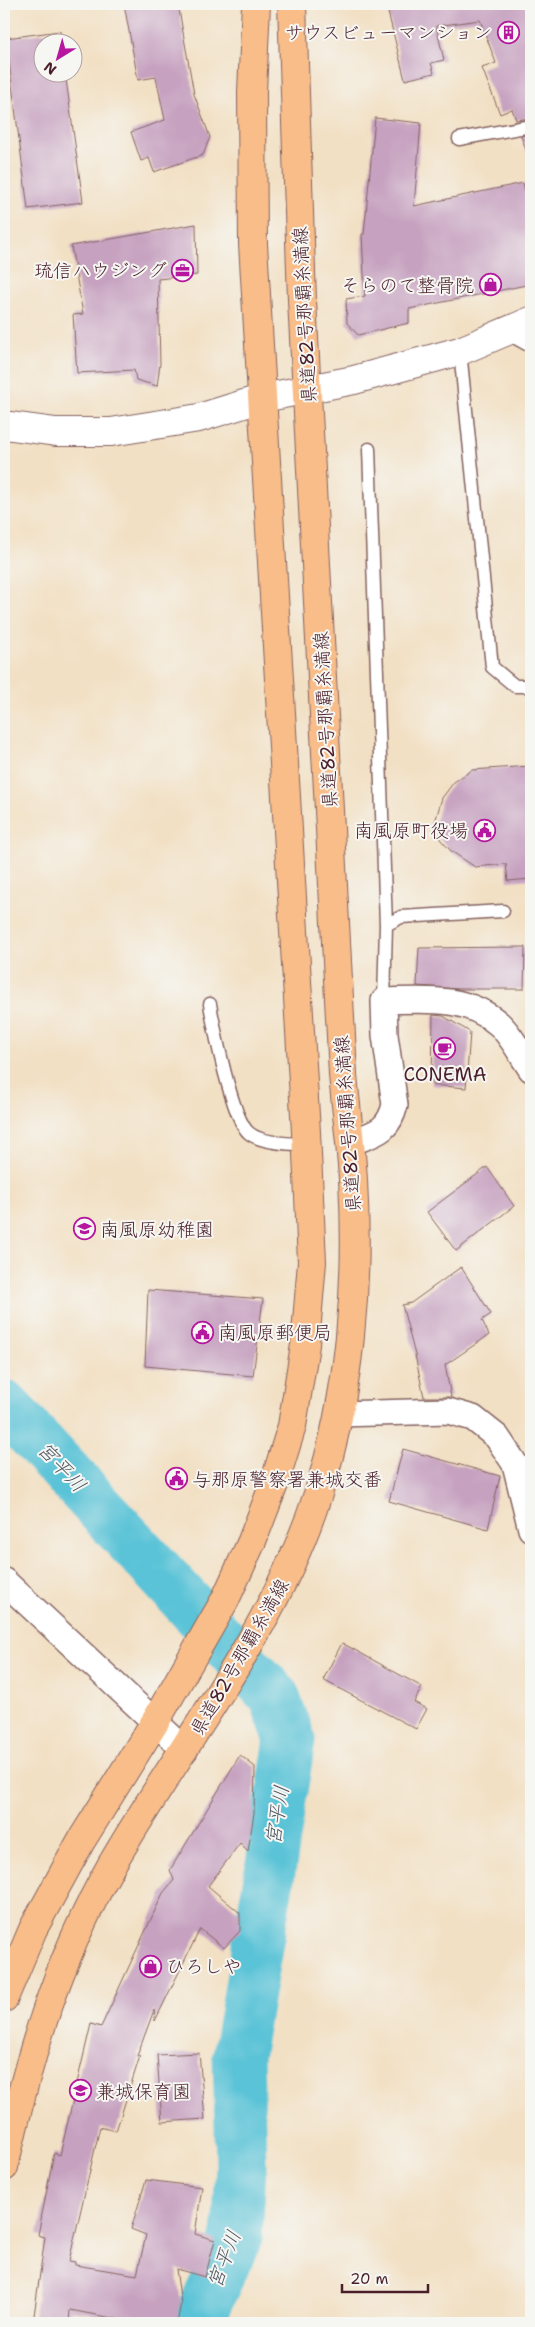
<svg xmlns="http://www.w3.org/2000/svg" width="535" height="2327" viewBox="0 0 535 2327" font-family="'Shantell Sans','Klee One',sans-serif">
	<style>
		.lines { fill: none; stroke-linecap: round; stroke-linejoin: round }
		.river { stroke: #5ac3d7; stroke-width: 51 }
		.building { fill: #c6a1c0 }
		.service-casing { stroke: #856361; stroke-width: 15 }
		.minor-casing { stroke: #856361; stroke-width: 28 }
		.tertiary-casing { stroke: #856361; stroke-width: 30 }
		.primary-casing { stroke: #856361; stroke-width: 30 }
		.service { stroke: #fff; stroke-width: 12 }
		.minor { stroke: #fff; stroke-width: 25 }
		.tertiary { stroke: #fff; stroke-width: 28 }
		.primary { stroke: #f8bd89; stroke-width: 28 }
		.labels { text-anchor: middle; stroke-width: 4; stroke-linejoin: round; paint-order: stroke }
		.poi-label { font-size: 19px; fill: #4a1f2b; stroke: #f6f6f2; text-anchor: start }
		.street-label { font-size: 19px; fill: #4a1f2b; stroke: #f6f6f2 }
		.water-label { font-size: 20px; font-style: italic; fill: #505867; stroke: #f6f6f2 }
	</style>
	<rect width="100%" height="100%" fill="#f6f6f2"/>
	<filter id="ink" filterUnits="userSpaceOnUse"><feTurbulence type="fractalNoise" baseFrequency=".02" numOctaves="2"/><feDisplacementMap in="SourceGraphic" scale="10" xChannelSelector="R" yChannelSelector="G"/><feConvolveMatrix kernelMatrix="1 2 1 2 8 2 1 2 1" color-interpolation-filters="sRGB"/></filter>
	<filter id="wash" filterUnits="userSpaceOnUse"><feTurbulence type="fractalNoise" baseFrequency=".0096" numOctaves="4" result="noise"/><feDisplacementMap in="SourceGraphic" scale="20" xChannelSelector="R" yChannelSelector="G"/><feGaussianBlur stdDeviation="1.12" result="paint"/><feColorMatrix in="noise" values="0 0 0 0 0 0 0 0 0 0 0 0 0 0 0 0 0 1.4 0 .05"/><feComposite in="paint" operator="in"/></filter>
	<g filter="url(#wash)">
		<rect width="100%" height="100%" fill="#f2e0c4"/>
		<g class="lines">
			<!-- river -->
			<path class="river" d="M4,1405L274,1696L290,1739L269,1878L238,2056L241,2166L237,2237L197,2323"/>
		</g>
		<g id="blocks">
			<!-- building -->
			<path class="building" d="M124,4H178L194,94L210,137L203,155L154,172L149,158L141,161L131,132L165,120L156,77L138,80Z
				M386,4H531V118L516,120L512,109L500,114L482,68L496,63L480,20L436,26L444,60L431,63L434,73L405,80Z
				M60,31L61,42H42V72H65L83,202L28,209L6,38Z
				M375,118L421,123L414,206L523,183L531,220V284L409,309V323L358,335L347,323L346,299L365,296L362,234H364Z
				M531,134V154L528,155L521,136Z
				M196,224L197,275L158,279L160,364L157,386L136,380L134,370L77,373L73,315L83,314L71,246Z
				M531,766V879L508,881L506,864L475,867L451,851L440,839L435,822L442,798L454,782L472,770Z
				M525,947L524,989H457L417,986L419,948Z
				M433,1015L443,1016L470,1032L466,1088L432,1085Z
				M487,1167L514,1206L456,1251L427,1212Z
				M461,1267L491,1314L482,1320L489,1335L445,1365L451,1397H424L415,1355L402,1305L411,1303Z
				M148,1290L263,1299L253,1376L145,1366Z
				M403,1449L500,1476L488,1529L389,1501Z
				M342,1643L422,1687L414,1702L427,1709L416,1729L323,1680Z
				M240,1755L255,1767L254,1813L248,1851L240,1843L208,1886L240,1913V1931L224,1948L200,1929L155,2021L154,2010L137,2056H140L116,2131L100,2127L69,2261L75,2262V2265L137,2275L146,2235L131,2229L146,2180L202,2187L195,2234L215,2240L205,2277L176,2269L181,2303L177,2323H138L70,2310L69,2323H33L45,2237L38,2235L54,2153L60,2155L91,2024L101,2027L163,1893L174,1880L170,1870Z
				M199,2053L205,2119L162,2122L157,2055Z"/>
		</g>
	</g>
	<g filter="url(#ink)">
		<use href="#blocks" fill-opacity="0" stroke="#856361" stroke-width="1"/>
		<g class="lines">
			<defs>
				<path id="service" d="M459,139L531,126
					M460,351L492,667L515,686H531
					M369,449L386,925
					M384,1001L386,925L401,917L503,911
					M210,1004C214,1028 232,1119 249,1133C261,1143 291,1144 306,1144"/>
				<path id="minor" d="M513,329L531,339
					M350,1143C374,1133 388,1133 395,1105L385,1035L384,1001C425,1000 466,995 499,1024C512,1036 521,1055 531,1069
					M338,1414L448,1411L473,1418L497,1437L515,1464L531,1529
					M4,1581L185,1750"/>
				<path id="tertiary" d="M4,425L56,432H111L199,418L263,398L354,380L460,351L531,321"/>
				<path id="primary" d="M4,1998L33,1929L81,1841L155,1722L225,1600L252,1541L274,1484L292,1426L305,1345L312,1262L306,1132L253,244L252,92L256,4
					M4,2167C29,2056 56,1963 112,1864C183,1741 274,1631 318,1494C350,1395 359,1284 353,1180C351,1145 346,1110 343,1074L302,300L292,4"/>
			</defs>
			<!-- service casing -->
			<use href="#service" class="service-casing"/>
			<!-- minor casing -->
			<use href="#minor" class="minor-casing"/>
			<!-- tertiary casing -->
			<use href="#tertiary" class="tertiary-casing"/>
			<!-- primary casing -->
			<use href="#primary" class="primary-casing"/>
			<!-- service -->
			<use href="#service" class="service"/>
			<!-- minor -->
			<use href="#minor" class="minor"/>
			<!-- tertiary -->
			<use href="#tertiary" class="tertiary"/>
			<!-- primary -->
			<use href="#primary" class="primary"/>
		</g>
	</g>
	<!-- icons -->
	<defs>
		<symbol id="building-ring" viewBox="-11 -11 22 22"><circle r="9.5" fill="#f6f6f2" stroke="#b5179e" stroke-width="1.5"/><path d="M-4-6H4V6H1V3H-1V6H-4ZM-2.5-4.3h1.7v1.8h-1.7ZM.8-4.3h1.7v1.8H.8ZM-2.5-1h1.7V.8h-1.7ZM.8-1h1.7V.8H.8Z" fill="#b5179e"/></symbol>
		<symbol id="office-ring" viewBox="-11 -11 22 22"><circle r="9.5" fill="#f6f6f2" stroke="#b5179e" stroke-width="1.5"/><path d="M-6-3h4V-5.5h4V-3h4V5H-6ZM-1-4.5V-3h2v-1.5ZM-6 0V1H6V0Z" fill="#b5179e"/></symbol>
		<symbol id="shop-ring" viewBox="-11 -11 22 22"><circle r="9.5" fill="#f6f6f2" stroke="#b5179e" stroke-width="1.5"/><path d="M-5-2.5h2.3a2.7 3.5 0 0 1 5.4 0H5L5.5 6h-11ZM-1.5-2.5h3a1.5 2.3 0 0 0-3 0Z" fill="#b5179e"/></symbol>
		<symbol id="civic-ring" viewBox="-11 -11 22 22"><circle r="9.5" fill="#f6f6f2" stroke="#b5179e" stroke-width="1.5"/><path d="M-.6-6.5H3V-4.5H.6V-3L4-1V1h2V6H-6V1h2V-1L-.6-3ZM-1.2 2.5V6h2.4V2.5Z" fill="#b5179e"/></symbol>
		<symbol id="cafe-ring" viewBox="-11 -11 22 22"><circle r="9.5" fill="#f6f6f2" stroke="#b5179e" stroke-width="1.5"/><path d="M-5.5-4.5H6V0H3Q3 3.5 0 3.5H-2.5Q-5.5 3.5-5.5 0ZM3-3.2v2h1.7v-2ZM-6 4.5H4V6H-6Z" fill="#b5179e"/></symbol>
		<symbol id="school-ring" viewBox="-11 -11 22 22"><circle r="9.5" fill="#f6f6f2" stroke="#b5179e" stroke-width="1.5"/><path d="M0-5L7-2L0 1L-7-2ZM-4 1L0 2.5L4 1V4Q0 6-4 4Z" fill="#b5179e"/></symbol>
	</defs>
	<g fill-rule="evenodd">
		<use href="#building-ring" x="496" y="20" width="25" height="25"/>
		<use href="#office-ring" x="170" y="258" width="25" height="25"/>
		<use href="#shop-ring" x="478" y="272" width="25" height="25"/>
		<use href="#civic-ring" x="472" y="818" width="25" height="25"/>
		<use href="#cafe-ring" x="432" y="1036" width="25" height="25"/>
		<use href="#school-ring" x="72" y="1216" width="25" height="25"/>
		<use href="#civic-ring" x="190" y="1320" width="25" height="25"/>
		<use href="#civic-ring" x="164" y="1466" width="25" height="25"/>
		<use href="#shop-ring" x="138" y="1954" width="25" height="25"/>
		<use href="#school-ring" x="68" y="2078" width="25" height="25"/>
	</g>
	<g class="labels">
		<!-- poi labels -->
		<g class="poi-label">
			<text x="492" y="39" text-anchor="end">サウスビューマンション</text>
			<text x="167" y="277" text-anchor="end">琉信ハウジング</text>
			<text x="474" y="292" text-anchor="end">そらのて整骨院</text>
			<text x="468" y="837" text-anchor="end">南風原町役場</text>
			<text x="445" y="1081" text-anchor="middle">CONEMA</text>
			<text x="100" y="1236">南風原幼稚園</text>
			<text x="218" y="1339">南風原郵便局</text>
			<text x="192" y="1486">与那原警察署兼城交番</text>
			<text x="166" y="1973">ひろしや</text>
			<text x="96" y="2098">兼城保育園</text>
		</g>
		<!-- street labels -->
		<g class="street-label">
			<text transform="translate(304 315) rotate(-93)" y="7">県道82号那覇糸満線</text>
			<text transform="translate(325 720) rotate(-93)" y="7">県道82号那覇糸満線</text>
			<text transform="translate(347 1124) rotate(-94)" y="7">県道82号那覇糸満線</text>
			<text transform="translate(239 1657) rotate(-60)" y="7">県道82号那覇糸満線</text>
		</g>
		<!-- water labels -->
		<g class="water-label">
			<text transform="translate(62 1467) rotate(47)" y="7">宮平川</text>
			<text transform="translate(277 1815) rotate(-81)" y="7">宮平川</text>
			<text transform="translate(224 2259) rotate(-69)" y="7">宮平川</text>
		</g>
	</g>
	<!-- margin -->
	<rect width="535" height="2327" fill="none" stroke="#f6f6f2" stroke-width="20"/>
	<!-- north arrow -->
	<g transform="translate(58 58) rotate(217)"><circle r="24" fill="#f6f6f2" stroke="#b1a0a2"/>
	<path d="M0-4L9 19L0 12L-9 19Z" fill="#b5179e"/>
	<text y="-8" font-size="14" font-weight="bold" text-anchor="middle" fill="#4a1f2b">N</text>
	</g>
	<!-- scale -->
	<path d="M342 2284v8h86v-8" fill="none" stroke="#4a1f2b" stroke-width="2.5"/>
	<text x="350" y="2284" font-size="15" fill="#4a1f2b" stroke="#f6f6f2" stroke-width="4" paint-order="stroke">20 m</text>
</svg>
